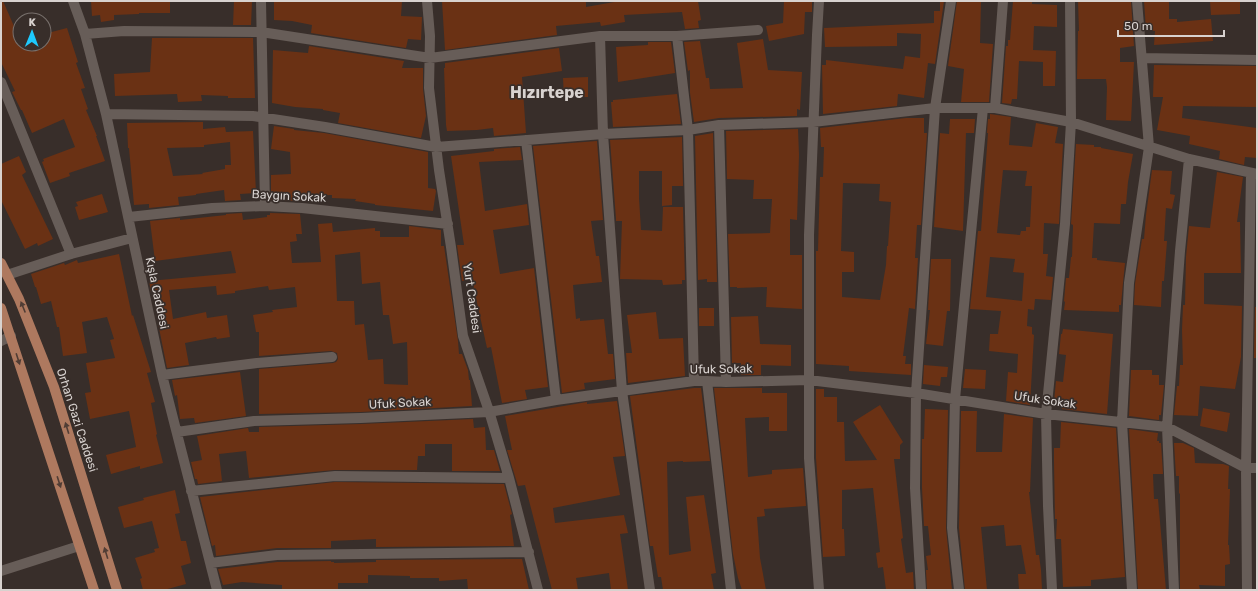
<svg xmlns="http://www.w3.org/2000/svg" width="1258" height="591" viewBox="0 0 1258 591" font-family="Rubik,sans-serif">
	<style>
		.building { fill: #6a3114; fill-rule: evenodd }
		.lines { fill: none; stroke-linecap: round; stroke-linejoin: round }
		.minor { stroke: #675d58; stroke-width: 10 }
		.major { stroke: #ae795f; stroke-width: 10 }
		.oneway { fill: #503d35 }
		.labels { text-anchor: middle; stroke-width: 3.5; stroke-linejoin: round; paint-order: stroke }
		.street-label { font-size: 12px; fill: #d8d2cf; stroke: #382e2a }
		.district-label { font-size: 16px; font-weight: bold; fill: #d8d2cf; stroke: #382e2a }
	</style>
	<rect width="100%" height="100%" fill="#382e2a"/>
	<!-- building -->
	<path class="building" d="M1,1H3L20,40V44H44V34L67,28L78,62L76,63L85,88L81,89L88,109L86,110L97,136H96L105,161L69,173L70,176L50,183L42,162L44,161L43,159L75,147L64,119L32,133L22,110H21L12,92L15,91L1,62Z
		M91,1H170V13H139V14L114,15V20L101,22L100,15L92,16Z
		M234,1H252L251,25H233Z
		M274,1H402L401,16L422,17L421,40L408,39L406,48L311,33L312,25L292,21L274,20Z
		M442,1H586V7L620,1H698L701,20L698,21L699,28L685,29L682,12L624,15L625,22L601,26L600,22L556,26L557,35L445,50Z
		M784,1H812V12H805L804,34L769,41L766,26L783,23Z
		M940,1H944L935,64L928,63L924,98L898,94L897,106L823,114L822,65H826V60L903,69L905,56L920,58L921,34L897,33V46L825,47L824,28L934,23V11H940Z
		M957,1H981L980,43L993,44L989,102H961L964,69L948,66Z
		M1013,1H1032V4L1057,5V27L1034,26L1033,50L1056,51L1055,86H1043V62L1019,61L1017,99H1012L1011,104L1002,103L1006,46H1008V40H1010Z
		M1078,1H1131L1134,46L1120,48V62H1134L1131,121L1106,120L1107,87L1106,79H1077L1078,31H1079Z
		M1144,1H1169V19H1177V22L1211,19L1213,41L1154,45L1155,31L1146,30Z
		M1210,1H1240V14L1211,15Z
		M152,38H253L255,98H228V96L201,95L202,101L178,102L177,94L115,96L114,74L150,72Z
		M763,39L768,70L802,72L800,110L797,109V116L719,118L694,122L690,93V70L688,71L684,42L700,41L706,78H709L710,89L743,88L737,43Z
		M648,42H671L675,73L618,82L616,47L648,45Z
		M309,46L404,61L402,68H423V89L426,116L421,138L338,123L340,113L323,110V109L295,107L272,103L273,50L308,53Z
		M559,48L562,71L522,77L526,133L494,136L493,128L477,130L447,131L446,125L444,68H445V63Z
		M1154,65L1257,66V107L1183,106L1182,118L1257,128V158L1245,157L1244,165L1219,159L1220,151L1189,144L1190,136L1157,130L1163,97H1153Z
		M588,77V97H564L563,78Z
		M677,94L681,124L613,127L611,102H613V100Z
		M990,114L1011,117L1009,145L1032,147L1036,123L1058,127L1055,143L1063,144L1059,224L1044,223L1043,254H1048L1046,276L1053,277L1051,300L1035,299L1034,310L1028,309L1027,326L1032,327V334L1034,335L1030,405L1006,401L1008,372L1017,373L1018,354L989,351L990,334H998L1001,311L970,309L978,231H981L988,133H987L988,119H990ZM1003,170L1027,171L1025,186H1032L1030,227H1026V231H1021L1020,235L997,233ZM990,257L1015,259L1013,272L1024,273L1022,301L986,297Z
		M906,118H924V133H927L921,225H917L915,258H918L915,309L909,308L903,356H906L905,364H911V375L849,371V366L816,364V251H818L820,177H823L824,147H821L820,128ZM843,183L880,184L879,201L891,202L888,246H887L886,265L880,300L842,297V272H854V252L841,251Z
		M950,119H975L974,133H966L963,231L934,227L940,133L949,134Z
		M203,122V129L225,127L226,132L253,131L256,193L240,194L241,200L225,201L224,190L196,194V195L178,197L179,205L149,208V204L134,205L129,148H128L127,123ZM230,142L231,165H225V169L202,173L203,174L173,176L167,148L204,147V145Z
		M274,126L294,129V130L324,133L428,152V188L435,189L436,191L433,211L375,205V204L355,201L356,199L332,198V195L298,196V201L271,200V175L291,174L290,152L271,149Z
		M798,129L799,155L797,220L790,219V255H802V309L766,307L767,287L737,288V287H730L728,234L770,233L772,199H753L754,180L727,179L726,131Z
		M713,133L717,282H707V279L698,280L695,136Z
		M682,137L683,186H672V205L662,206V171H639V198L641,230L662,231L663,207H683L685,280H682V284L663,285L662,280L620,279L622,221H616V219L610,140Z
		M597,141L603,220L591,221L596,256H599L602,282L573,285L576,319L580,318V321L604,319L608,354H613L615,379L584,383L585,389L562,393L533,146Z
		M1076,144L1094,145V147H1101V148L1133,154L1128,182L1126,204H1121L1120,224L1094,223L1092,258H1097V260L1125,263L1123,283L1121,305H1119V312L1064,310L1065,302L1064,301L1066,278H1069L1071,257H1072L1073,227V225L1071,224Z
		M520,147L522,160L479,162L485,211L527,204L529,225L493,230L500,274L534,268L548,387L525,390L527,399L502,403L491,347L487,348L472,280L462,281L457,245H464L451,156L494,151V149Z
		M19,156L26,172L22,175L53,239L38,246L37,243L25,249L1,200V164Z
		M1152,170L1172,171L1170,194L1175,195L1172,209L1166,208L1164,241H1167L1164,281H1162L1161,307L1134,305L1135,284L1142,239H1144L1146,215Z
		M1217,172L1243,177L1237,222H1240L1241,273H1204V304L1242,306L1241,357L1235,389L1200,386L1198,416L1174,415L1177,386H1179L1180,365H1183L1182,330L1183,305H1185L1186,257L1189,226L1210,228Z
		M102,194L108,212L79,220L75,207L78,206L76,202Z
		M242,213L243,220L267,217V215H270V213L300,214L302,234H296L297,241L290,242L292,263L321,262L318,224L332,223L333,232L375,228V231H380V237H409V226L441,230V246H444L458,341L459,354H462L468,370L469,380H470L472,406L361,412L259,414V369L333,363L336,362L338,359L337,353L331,351L259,356V332H256L253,315L273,312L272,310L297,307L295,287L269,290L268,286L235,291V293L217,295L216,286L169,290L173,319L206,312L207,318L227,315L230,337L217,339L216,337L185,343L189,365L167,368L158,323H160L155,291L151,292L149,281L236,273L231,251L155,261L150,221L180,218V220L226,215V214ZM360,252L362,284L380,282L383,315H389L393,344L407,342L408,385L384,384L383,359L368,360L364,324L355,325L354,301H337L335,255Z
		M119,254L132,316L133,315L151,372L147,373L155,402L151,403L157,434L156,435L163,463L140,469V466L111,474L106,455L136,447L129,411L90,419L85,393L91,392L86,363L115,358L110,340L114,339L107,317L82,322L87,353L63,356L59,327H57L51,301L41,304L36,287H35L31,274L64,263L65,265L77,260L78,263Z
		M931,259H951L950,311H947L943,346L926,344L930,310H928Z
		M1255,307H1257V358H1254Z
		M699,308H714V326H699Z
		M656,312L659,339L683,338L685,376L628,383L626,353H632L627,315Z
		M758,316L760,344L791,345V366L761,365V375H741V363H732L731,317Z
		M1063,329L1113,334L1107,414L1062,409V403L1054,402L1056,381L1063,382L1066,355L1059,354L1061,334H1062Z
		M924,365L948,367L947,377H941L940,386L923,384Z
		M965,369L986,370L985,389L963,388Z
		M1131,370H1152V375H1159V385H1164L1161,415H1159V420L1129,416Z
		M240,372L246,416L195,423L194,418L180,419L177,395L175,396L172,380Z
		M694,388H701L710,461L683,462V461L667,462L669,555L691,551L686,497L704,495L716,573L711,574L714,590H663L661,577H658L653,546H650L630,396Z
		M714,388H762V393H787V431H769V417L745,418L748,477L772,474V470L803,468L806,506L764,509L765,516L757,517L760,558L766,590H742L738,578L733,554Z
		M816,389H824V397H837V422H844L845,461L877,460L853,422L880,405L903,442L900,445V459H894L903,538L901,539L906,573L913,572L914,590H886L883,567L878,568L876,553L880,552L873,488L842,490V529H844L845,556L823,557L816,458Z
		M617,401L625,456L613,457L620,495L553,508L555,523L624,515L628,533L620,534L628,590H611L609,573L576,578L578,590H552L525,485L518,486L507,450H512L505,416L587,402V404Z
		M1203,408L1230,413L1227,432L1200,426Z
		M925,409L948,410L946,528L952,590H927L926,570H928L926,556L931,555L928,526H924L922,488V439H924Z
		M961,411H977L976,452H1002L1004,414L1033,418L1030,492H1029L1036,555H1039L1041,570L1042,590H1019L1018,574H1026L1021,545L1006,546L1004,525L981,527L987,590H965L959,528Z
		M473,419L474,428L485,427L486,450H494L500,471H452V444H425V456H418L417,470H334L249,478L246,451L219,454L222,481L198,484L197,479H195L191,462L202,460L197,436L248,428L249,432H259V427L361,424Z
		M1061,422L1116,428L1125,577L1091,580V586L1063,587L1061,539H1056L1057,519H1055L1054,462V448H1060Z
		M1129,429L1158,433L1157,441H1159V443H1161L1163,474H1153L1154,499H1158L1166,590H1138Z
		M1174,443H1183L1194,448L1195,463L1223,464L1229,466L1228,489H1230L1228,545H1229L1230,564L1225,565V586L1199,585L1200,590H1180V494L1179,493V476H1176Z
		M335,482L504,484L512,514L510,515L514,546L376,547V539L331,541V548H277L216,556L215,545L212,546L200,497Z
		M175,490L180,513L175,514L181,541H186L191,563L181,566L186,584L164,590H143L140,579L142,578L135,558L155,552L154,549L159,548L152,521L124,528L118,507L144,500L143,498Z
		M522,559L529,590H468L467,579L439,581V578H410V576L368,575V583H338V590H282V585L242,582L223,585L218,569L277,562L331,561V562H334V563L376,562V560Z"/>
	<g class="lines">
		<!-- minor -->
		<path class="minor" d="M73,1L85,34L106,114L162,375L217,590
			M261,1L265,206
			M427,1L430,36L429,88L439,170L451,247L463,336L489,411L509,478L538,590
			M85,34L124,31L261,32L430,58L600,36H677L758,30
			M600,36L603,134L622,391L650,590
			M677,36L688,130L694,381
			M1142,58L1257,60
			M1,82L71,254
			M995,108L1003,1
			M106,114L253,116L325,127L436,147L603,134L688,130L719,125L813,122L935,108H995L1071,122L1189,159L1257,174
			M719,125L726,382
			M526,140L556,400
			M129,217L212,208L265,206L302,208L448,224
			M7,275L71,254L132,238
			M1,341L11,336
			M162,375L257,363L332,357
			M707,381L731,590
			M177,432L254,421L361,418L489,412L556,400L694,381H707L726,382L809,380L916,393L1046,414L1167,427L1246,468H1257
			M191,491L335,476L509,478
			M210,563L277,555L529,552
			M1,571L79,546
			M819,590L809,458V235L817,35L819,1
			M921,590L915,488L916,393L935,108L951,1
			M959,590L952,528L955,399L983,108
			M1052,590L1048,506L1046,414L1065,224L1071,122L1070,1
			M1132,590L1122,422L1129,283L1149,147L1137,1
			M1174,590L1167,427L1180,251L1189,159
			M1247,590L1246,468L1251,173"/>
		<!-- major -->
		<path class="major" d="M1,263L19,299L54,387L117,590
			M1,308L94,590"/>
	</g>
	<!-- one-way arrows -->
	<defs><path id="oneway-solid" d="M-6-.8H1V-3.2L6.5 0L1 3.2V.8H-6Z"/></defs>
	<g class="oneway">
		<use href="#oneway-solid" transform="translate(23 307) rotate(-112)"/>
		<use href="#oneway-solid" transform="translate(18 359) rotate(72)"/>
		<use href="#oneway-solid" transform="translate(67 428) rotate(-107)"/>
		<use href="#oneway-solid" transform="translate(59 482) rotate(72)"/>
		<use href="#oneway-solid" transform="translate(106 553) rotate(-107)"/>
	</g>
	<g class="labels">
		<!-- street labels -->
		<g class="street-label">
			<text transform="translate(289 196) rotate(3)" y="4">Baygın Sokak</text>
			<text transform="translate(157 293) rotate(78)" y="4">Kışla Caddesi</text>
			<text transform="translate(472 298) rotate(82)" y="4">Yurt Caddesi</text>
			<text transform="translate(721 369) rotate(-1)" y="4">Ufuk Sokak</text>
			<text transform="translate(1045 400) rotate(8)" y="4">Ufuk Sokak</text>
			<text transform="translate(400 403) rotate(-3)" y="4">Ufuk Sokak</text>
			<text transform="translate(77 420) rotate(72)" y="4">Orhan Gazi Caddesi</text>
		</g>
		<!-- district labels -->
		<g class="district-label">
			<text x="547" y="98">Hızırtepe</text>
		</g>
	</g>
	<!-- border -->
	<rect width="1258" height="591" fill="none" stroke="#d8d2cf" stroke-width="4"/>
	<!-- north arrow -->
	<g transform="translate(32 32) rotate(1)"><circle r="19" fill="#382e2a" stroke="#78706c"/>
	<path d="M0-3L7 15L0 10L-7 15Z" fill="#1ec9fd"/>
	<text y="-6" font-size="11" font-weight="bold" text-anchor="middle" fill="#d8d2cf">K</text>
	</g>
	<!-- scale -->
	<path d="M1118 30v6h106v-6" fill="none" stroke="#d8d2cf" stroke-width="2"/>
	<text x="1124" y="30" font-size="12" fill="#d8d2cf" stroke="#382e2a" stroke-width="3" paint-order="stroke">50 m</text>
</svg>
